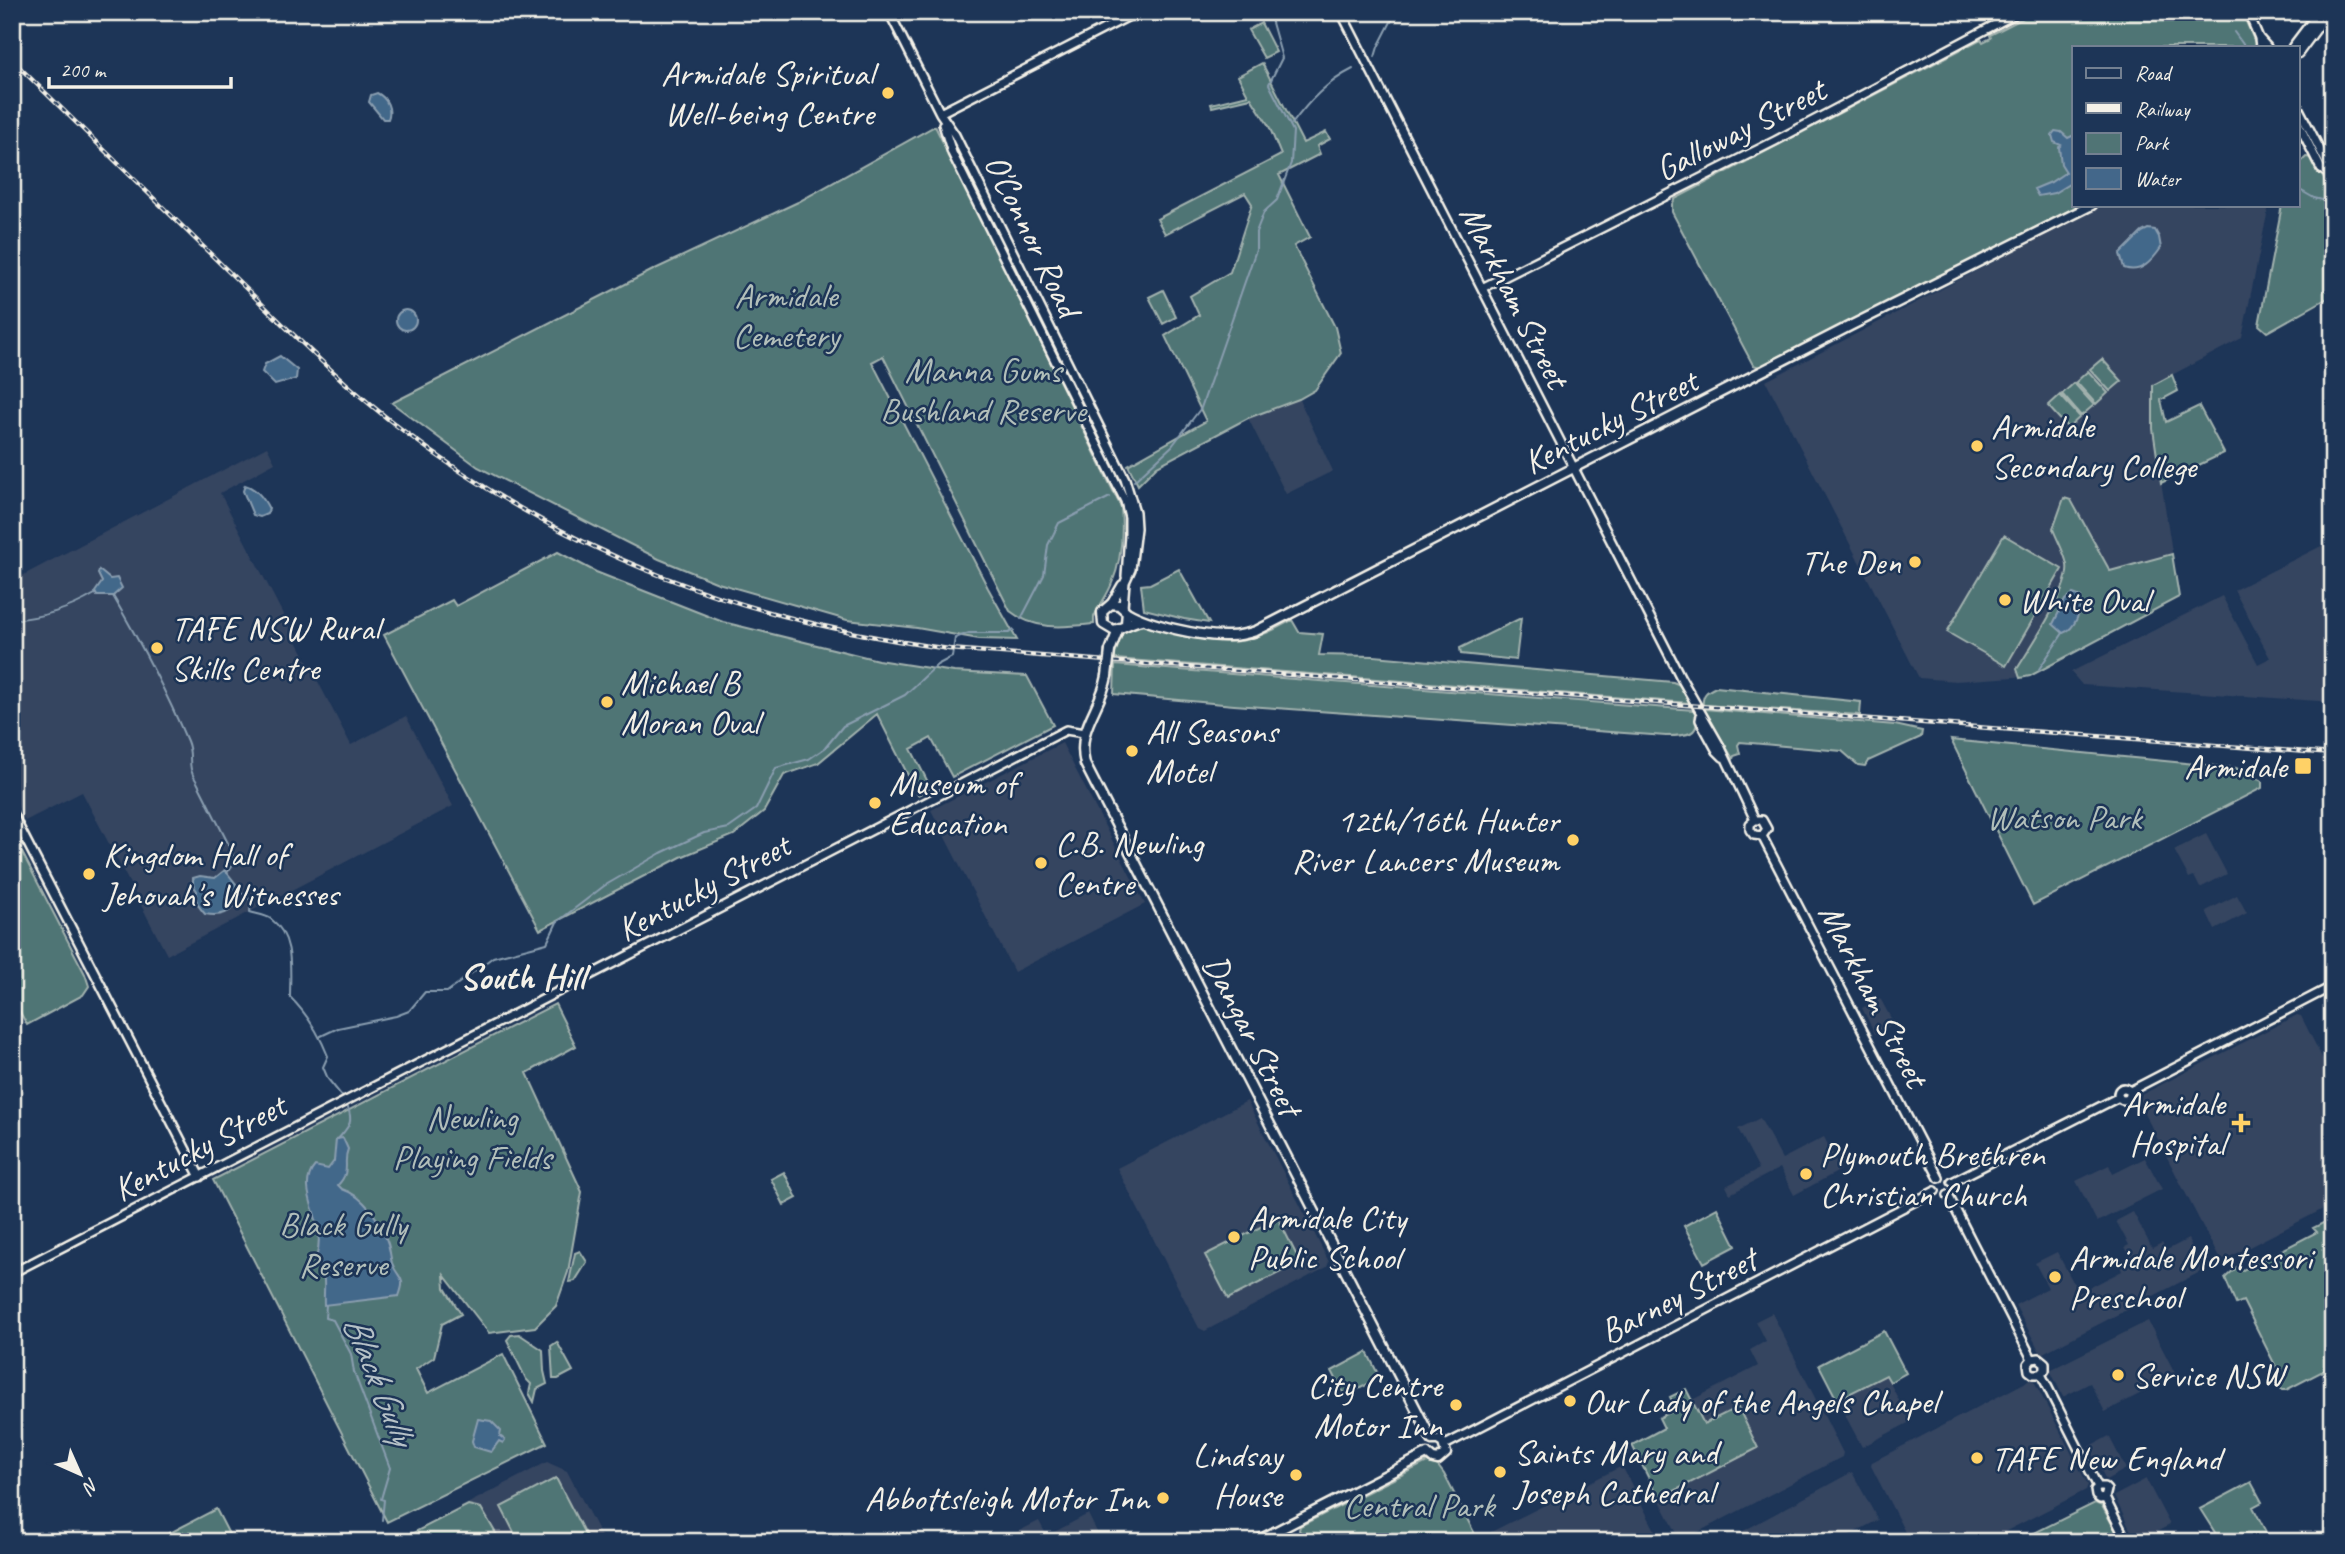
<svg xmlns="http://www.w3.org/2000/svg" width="2345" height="1554" viewBox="0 0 2345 1554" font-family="Caveat,sans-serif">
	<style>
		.built { fill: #344460 }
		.green { fill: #507475; stroke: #a2b2ae; stroke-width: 2 }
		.water { fill: #43678a; stroke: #8a9eb0; stroke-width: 2 }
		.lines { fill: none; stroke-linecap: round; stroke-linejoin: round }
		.stream { stroke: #8a9eb0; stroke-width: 2 }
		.secondary-casing { stroke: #f4f1e8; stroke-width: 12 }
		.primary-casing { stroke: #f4f1e8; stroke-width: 13 }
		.secondary { stroke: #1d3557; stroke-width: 7 }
		.primary { stroke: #1d3557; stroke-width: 8 }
		.rail-casing { stroke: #f4f1e8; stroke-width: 4.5 }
		.rail { stroke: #1d3557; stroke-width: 2; stroke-dasharray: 5; stroke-linecap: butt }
		.primary-bridge-casing { stroke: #f4f1e8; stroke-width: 13; stroke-linecap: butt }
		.primary-bridge { stroke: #1d3557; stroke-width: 8 }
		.poi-dot { fill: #ffd166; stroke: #1d3557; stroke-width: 2.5 }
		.labels { text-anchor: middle; stroke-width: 5; stroke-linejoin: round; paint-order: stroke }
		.poi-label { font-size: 35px; fill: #f4f1e8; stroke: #1d3557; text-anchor: start }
		.street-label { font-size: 35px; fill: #f4f1e8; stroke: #1d3557 }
		.park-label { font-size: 35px; fill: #b2bfba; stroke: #1d3557 }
		.neighbourhood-label { font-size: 37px; font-weight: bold; fill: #f4f1e8; stroke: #1d3557 }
		.water-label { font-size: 37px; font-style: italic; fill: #b6c1c7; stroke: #1d3557 }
	</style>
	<rect width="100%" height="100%" fill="#1d3557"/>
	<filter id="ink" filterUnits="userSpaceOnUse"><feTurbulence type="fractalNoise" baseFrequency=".0143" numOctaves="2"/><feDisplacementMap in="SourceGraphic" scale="14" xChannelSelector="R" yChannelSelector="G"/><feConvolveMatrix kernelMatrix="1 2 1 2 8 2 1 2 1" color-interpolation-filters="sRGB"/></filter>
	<g filter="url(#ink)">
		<!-- built -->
		<path class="built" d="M2102,205H2269L2242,338L2153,385V429L2179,597L2030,676L1956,681L1919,678L1766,381Z
			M1299,399L1333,471L1286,494L1248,418Z
			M267,447L275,463L220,493L351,745L406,716L453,806L167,955L82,792L25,821L12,796V581Z
			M2333,540V702L2082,685L2071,672L2222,596L2258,664L2270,658L2234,590Z
			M1062,743L1145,904L1014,972L931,810Z
			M2206,834L2227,874L2200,888L2194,876L2189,878L2174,850Z
			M2237,895L2247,913L2215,930L2206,911Z
			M1880,998L1894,1024L1875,1034L1862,1008Z
			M2297,1015L2301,1016L2333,1079V1204L2224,1260L2219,1258L2138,1101L2139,1096Z
			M1247,1101L1329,1262L1327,1267L1205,1331L1199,1328L1117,1168Z
			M1760,1118L1782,1159L1824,1137L1841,1170L1794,1195L1780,1168L1730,1194L1726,1186L1759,1169L1738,1129Z
			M2145,1158L2162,1189L2097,1222L2076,1181L2109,1165L2113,1174Z
			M2133,1212L2152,1248L2162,1243L2167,1250L2188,1239L2204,1270L2041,1354L2015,1305L2048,1288L2035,1263L2057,1252L2079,1293L2122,1271L2118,1262L2130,1256L2125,1247L2129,1245L2116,1221Z
			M1772,1313L1843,1453L1842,1457L1681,1541L1659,1499L1758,1448L1704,1424L1692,1400L1758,1366L1750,1350L1766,1341L1756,1321Z
			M2148,1321L2176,1375L2105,1412L2090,1383L2063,1397L2050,1370Z
			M1886,1375L1910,1422L1862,1447L1837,1400Z
			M2030,1380L2034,1381L2088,1485L2086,1490L1985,1542H1910L1871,1466L1872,1462Z
			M2109,1436L2126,1469L2106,1480L2089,1447Z
			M547,1462L567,1471L604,1542H394Z
			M1622,1466L1661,1542H1496L1491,1532Z
			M1852,1472L1878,1520L1836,1542H1723Z
			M2146,1479L2170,1525L2136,1542L2114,1496Z
			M1088,1514L1102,1542H1019L1015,1533L1039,1521L1047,1536Z"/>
		<!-- green -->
		<path class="green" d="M2035,12H2242L2257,47H2074V205H2080L1760,367L1753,365L1672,212V204L1675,199L1977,41L1981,39L1983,42L1991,38L1990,35Z
			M1261,23L1276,52L1264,58L1248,30Z
			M1262,63L1303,143L1326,132L1330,139L1317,146L1320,154L1279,175L1310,237L1294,246L1335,327L1341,353L1315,390L1299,399L1248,418L1157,466L1138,485L1128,465L1206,421L1165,336L1199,315L1190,296L1230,272L1252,204L1245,193L1165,234L1157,219L1281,155L1269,126L1251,98L1212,107L1211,104L1248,95L1238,76Z
			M935,126L1121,507C1123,531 1122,560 1112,583C1108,595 1099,605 1094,617V624C1065,627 1035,631 1010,611L883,356L872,362L988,588L1017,640L979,639L917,628L847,620L718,583L659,559L478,467L392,403L653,270L798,202Z
			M2306,157L2312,158L2333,195V295L2267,332L2259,325L2282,205H2298V165Z
			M1163,290L1176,317L1163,324L1149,297Z
			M2102,359L2122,381L2110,391L2090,369Z
			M2088,371L2108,393L2096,404L2076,382Z
			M2172,375L2178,391L2161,400L2166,422L2199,406L2224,453L2161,483L2153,429V385Z
			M2074,383L2094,405L2081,416L2062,394Z
			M2060,395L2080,417L2068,428L2048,406Z
			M2064,498L2071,500L2110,571L2172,554L2179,597L2030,676L2020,678L2017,669C2030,648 2071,587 2067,565C2065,553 2057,540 2053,529Z
			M2004,535L2062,569L2006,666L1947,632Z
			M558,552L596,572L723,622L878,660L954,672L1027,676L1053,725L952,777L931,738L911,749L931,788L918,795L877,714L818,763L784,775L764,811L734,835L681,857L540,930L384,635L452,600L456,606Z
			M1179,569L1209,623L1184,619L1144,609L1141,585L1150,584Z
			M1521,618L1516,660L1461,654L1460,648Z
			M1292,620L1299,632L1323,634L1319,655L1374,656L1673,682L1680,685L1690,703L1115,659V653L1113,652C1120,632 1121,629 1142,624L1153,628C1182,634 1216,646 1246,640C1263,636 1277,628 1292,620Z
			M1115,665L1694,710C1704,736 1685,736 1666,736L1234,705L1114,694Z
			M1716,687L1861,702L1860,715L1703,705C1702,694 1707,691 1716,687Z
			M1704,709L1895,725L1922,731L1921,737L1868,761L1865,766L1858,765L1842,751L1740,742L1738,745L1740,754L1734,756L1733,759Z
			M1951,740L2236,768L2262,781V788L2033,905Z
			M12,833L85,974L89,986L83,995L27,1025L15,1003L12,1004Z
			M555,1004L576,1046L527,1073L582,1192L568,1272L556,1306L535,1327L489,1333L444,1275L445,1288L461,1314L442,1324L434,1357L416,1369L428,1393L503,1354L547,1443L387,1522L213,1180Z
			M784,1172L797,1198L784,1205L771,1179Z
			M1717,1208L1736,1246L1704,1263L1684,1226Z
			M1278,1218L1300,1262L1228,1299L1205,1255Z
			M2333,1218V1366L2286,1390H2282L2272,1373L2277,1369L2243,1301L2236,1304L2225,1278L2237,1267L2243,1270L2317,1232L2313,1228Z
			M580,1251L587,1262L575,1281L569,1282L575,1253Z
			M1884,1331L1906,1373L1890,1382L1886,1375L1837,1400L1819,1365Z
			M519,1334L543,1350L544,1371L547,1384L537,1389L534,1402L529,1393L531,1384L526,1379L507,1340L511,1335Z
			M557,1342L573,1371L558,1379H553L551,1346Z
			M1367,1352L1380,1378L1345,1396L1332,1371Z
			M1686,1389L1704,1424L1738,1407L1758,1448L1659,1499L1632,1445L1664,1428L1659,1418L1676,1409L1670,1397Z
			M1427,1462L1438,1466L1444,1474L1479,1542H1305L1299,1530L1300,1526Z
			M556,1478L589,1542H519L501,1507Z
			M2251,1482L2262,1502L2253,1507L2269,1538L2275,1542H2221L2200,1509Z
			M2095,1503L2102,1506L2122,1542H2016Z
			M468,1505L481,1508L501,1542H406L411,1534Z
			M216,1509L233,1542H169L166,1535Z"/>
		<!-- water -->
		<path class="water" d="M377,93C387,98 392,109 388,119H383L369,102L371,95Z
			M2055,131L2061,132L2068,138L2074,135V181L2054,193L2038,196L2034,189L2051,182L2066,172L2061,164L2059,147L2061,145L2054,142L2052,135Z
			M2148,229L2155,230L2159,237L2161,248C2152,261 2141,274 2124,268L2120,254L2142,232Z
			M396 320a10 10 0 1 1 20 0a10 10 0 1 1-20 0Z
			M280,356L297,370L296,379L275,385L262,372L265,364Z
			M245,485C256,488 264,499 269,509L267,514L260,517L253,515L243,491Z
			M99,570L110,579L117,578L122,588L113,596H97L95,592L102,582L98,574Z
			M2073,594L2081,597C2081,610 2076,629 2063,633L2053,624L2065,600Z
			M225,870L236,884L240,900C230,913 222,917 205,914C198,906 194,901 197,891L193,885V878L200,876L215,878Z
			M343,1138L348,1149C342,1163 352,1170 338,1185L342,1189C364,1196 380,1220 387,1241C390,1248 390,1256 392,1263C398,1280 407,1275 399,1296L324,1305C323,1288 328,1274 316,1259C318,1252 319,1244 319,1237C319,1214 297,1186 315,1166L328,1169L334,1161L336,1139Z
			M478,1419L491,1421L501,1431L500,1436L505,1440L503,1443L499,1441L491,1452L474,1447L472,1441Z"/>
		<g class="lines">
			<!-- stream -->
			<path class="stream" d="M2053,12C2068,22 2083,19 2098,12
				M2222,12L2226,19
				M2234,32L2245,47
				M1375,57L1378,47L1396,12
				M1292,124C1309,101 1327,82 1353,69
				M2298,189L2314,198L2327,201L2333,208
				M1134,481L1172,446L1201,408L1256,250V232L1264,212L1277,200L1291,163L1293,131L1269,84L1282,58L1269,12
				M113,596C140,642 166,691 187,741C194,757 185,766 197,782L232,851L234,863L227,873
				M1021,619L1044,575L1048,545L1059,523L1110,497
				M12,620C43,617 68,610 95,594
				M2039,669L2063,633
				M237,893L244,894L251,901L250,912C256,914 266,915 271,919C295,937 290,971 290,997C307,1014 319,1033 328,1056L323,1067L328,1079L345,1100
				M321,1036L338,1028L396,1016L409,1011L425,992H447L493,957L547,943L557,922L604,886L661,853L704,833L729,828L756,809L776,768L809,759L825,748L843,726L905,695L937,665L952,657L955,638L969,633H1009L1014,630
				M338,1139C349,1126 354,1123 347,1105
				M326,1305L325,1318L333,1320L351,1354L354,1372L390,1468C387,1479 384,1488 381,1499L384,1500L382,1520
				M2180,1542L2187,1536L2209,1542"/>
			<defs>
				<path id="secondary" d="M889,12L940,113L955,135L1125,479L1135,512L1136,528L1131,569L1125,582L1123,607
					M1341,12L1681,678L1721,748L1755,820
					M2248,12L2259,38L2260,47
					M2259,38L2267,47
					M2298,107L2328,165L2333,182
					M940,113L1137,12
					M2298,123L2321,169L2329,174
					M943,124L952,153L1125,501L1129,517V535L1126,576
					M1482,288L1775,141L2019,12
					M1111,604L1122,585
					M1701,715L1700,720L1717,751L1723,757
					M12,813L200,1177
					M1755,820L1750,824V830L1754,835L1762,836
					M1755,820H1762L1767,829L1762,836
					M1762,836L1939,1178
					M2118 1094a6 6 0 1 1 12 0a6 6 0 1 1-12 0Z
					M2130,1091L2333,986
					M1952,1182L2119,1097
					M1948,1195L2032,1359
					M12,1273L1066,730L1084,733
					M2032,1359L2039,1358L2045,1363V1370L2041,1374
					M2032,1359L2028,1364L2029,1371L2033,1374H2041
					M2041,1374L2098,1487
					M1445,1445L1935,1191
					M2098,1487L2095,1490L2096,1496L2100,1499L2105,1498
					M2098,1487H2104L2107,1490L2105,1498
					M2105,1498L2127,1542"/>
				<path id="primary" d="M2293,47L2312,22L2318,19L2323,12
					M2298,53L2318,26V19
					M1127,612C1149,625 1202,637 1228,636C1238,636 1247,634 1256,631L1850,326L2092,205
					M1126,623L1127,612L1119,605L1111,604L1102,612L1103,624L1113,630C1122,629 1130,622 1141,620
					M1110,651L1118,630
					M1107,676C1101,709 1076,728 1085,764L1432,1440
					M1427,1454L1433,1459L1438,1460L1446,1453L1443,1443L1438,1440H1432
					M1255,1542L1427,1454"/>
			</defs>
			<!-- secondary casing -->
			<use href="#secondary" class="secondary-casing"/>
			<!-- primary casing -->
			<use href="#primary" class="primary-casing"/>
			<!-- secondary -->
			<use href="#secondary" class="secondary"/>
			<!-- primary -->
			<use href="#primary" class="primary"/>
			<defs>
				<path id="rail" d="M12,60C84,130 156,200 228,271C285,326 341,384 405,432C569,556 747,621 949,649L2333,754"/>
			</defs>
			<!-- rail casing -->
			<use href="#rail" class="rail-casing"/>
			<!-- rail -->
			<use href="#rail" class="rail"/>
			<defs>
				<path id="primary-bridge" d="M1107,676L1110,651"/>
			</defs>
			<!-- primary-bridge casing -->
			<use href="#primary-bridge" class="primary-bridge-casing"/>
			<!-- primary-bridge -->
			<use href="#primary-bridge" class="primary-bridge"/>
		</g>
	</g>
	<!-- markers -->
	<g class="poi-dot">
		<circle cx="888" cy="93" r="7"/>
		<circle cx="1977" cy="446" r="7"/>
		<circle cx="1915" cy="562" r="7"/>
		<circle cx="2005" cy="600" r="7"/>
		<circle cx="157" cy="648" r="7"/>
		<circle cx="607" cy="702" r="7"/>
		<circle cx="1132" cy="751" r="7"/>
		<rect x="2294" y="757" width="18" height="18" rx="3.5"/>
		<circle cx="875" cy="803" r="7"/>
		<circle cx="1573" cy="840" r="7"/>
		<circle cx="1041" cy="863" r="7"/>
		<circle cx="89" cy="874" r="7"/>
		<path d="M2237.5 1112.5h7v7h7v7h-7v7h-7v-7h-7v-7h7z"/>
		<circle cx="1806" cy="1174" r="7"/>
		<circle cx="1234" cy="1237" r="7"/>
		<circle cx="2055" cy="1277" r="7"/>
		<circle cx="2118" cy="1375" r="7"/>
		<circle cx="1570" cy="1401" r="7"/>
		<circle cx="1456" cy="1405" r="7"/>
		<circle cx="1977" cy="1458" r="7"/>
		<circle cx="1500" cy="1472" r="7"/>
		<circle cx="1296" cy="1475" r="7"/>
		<circle cx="1163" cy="1498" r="7"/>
	</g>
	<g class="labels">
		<!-- poi labels -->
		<g class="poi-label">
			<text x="874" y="85" text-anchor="end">Armidale Spiritual<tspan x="874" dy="40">Well-being Centre</tspan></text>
			<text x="1991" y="438">Armidale<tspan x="1991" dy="40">Secondary College</tspan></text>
			<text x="1901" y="574" text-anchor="end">The Den</text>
			<text x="2019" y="612">White Oval</text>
			<text x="171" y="640">TAFE NSW Rural<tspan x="171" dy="40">Skills Centre</tspan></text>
			<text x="621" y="694">Michael B<tspan x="621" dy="40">Moran Oval</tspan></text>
			<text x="1146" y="743">All Seasons<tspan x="1146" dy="40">Motel</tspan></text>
			<text x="2287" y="778" text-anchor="end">Armidale</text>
			<text x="889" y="795">Museum of<tspan x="889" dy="40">Education</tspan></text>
			<text x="1559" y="832" text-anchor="end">12th/16th Hunter<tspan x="1559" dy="40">River Lancers Museum</tspan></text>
			<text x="1055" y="855">C.B. Newling<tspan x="1055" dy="40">Centre</tspan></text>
			<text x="103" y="866">Kingdom Hall of<tspan x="103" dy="40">Jehovah's Witnesses</tspan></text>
			<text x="2225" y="1115" text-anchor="end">Armidale<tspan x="2225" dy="40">Hospital</tspan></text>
			<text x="1820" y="1166">Plymouth Brethren<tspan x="1820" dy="40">Christian Church</tspan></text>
			<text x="1248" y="1229">Armidale City<tspan x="1248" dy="40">Public School</tspan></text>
			<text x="2069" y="1269">Armidale Montessori<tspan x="2069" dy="40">Preschool</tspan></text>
			<text x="2132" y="1387">Service NSW</text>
			<text x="1442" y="1397" text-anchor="end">City Centre<tspan x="1442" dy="40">Motor Inn</tspan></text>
			<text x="1584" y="1413">Our Lady of the Angels Chapel</text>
			<text x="1514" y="1464">Saints Mary and<tspan x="1514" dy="40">Joseph Cathedral</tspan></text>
			<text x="1282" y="1467" text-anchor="end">Lindsay<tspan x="1282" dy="40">House</tspan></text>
			<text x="1991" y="1470">TAFE New England</text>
			<text x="1149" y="1510" text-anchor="end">Abbottsleigh Motor Inn</text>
		</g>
		<!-- street labels -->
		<g class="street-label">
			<text transform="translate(1740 129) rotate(-27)" y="12">Galloway Street</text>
			<text transform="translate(1033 235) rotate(64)" y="12">O'Connor Road</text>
			<text transform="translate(1515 296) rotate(63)" y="12">Markham Street</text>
			<text transform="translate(1610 421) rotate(-27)" y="12">Kentucky Street</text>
			<text transform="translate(703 887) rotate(-28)" y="12">Kentucky Street</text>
			<text transform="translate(1874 995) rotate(63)" y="12">Markham Street</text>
			<text transform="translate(1253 1035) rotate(63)" y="12">Dangar Street</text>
			<text transform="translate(199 1147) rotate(-28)" y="12">Kentucky Street</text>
			<text transform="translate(1678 1295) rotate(-27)" y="12">Barney Street</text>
		</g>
		<!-- park labels -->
		<g class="park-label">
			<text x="786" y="307">Armidale<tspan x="786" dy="40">Cemetery</tspan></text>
			<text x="983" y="382">Manna Gums<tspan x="983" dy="40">Bushland Reserve</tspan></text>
			<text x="2064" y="829">Watson Park</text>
			<text x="472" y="1129">Newling<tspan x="472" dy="40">Playing Fields</tspan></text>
			<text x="343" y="1236">Black Gully<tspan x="343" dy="40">Reserve</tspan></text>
			<text x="1419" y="1517">Central Park</text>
		</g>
		<!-- neighbourhood labels -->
		<g class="neighbourhood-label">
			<text x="522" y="989">South Hill</text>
		</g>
		<!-- water labels -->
		<g class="water-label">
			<text transform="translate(380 1379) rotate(68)" y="13">Black Gully</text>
		</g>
	</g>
	<!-- margin -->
	<rect width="2345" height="1554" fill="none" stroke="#1d3557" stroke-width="42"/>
	<rect x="21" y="21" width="2303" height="1512" fill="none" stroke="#f4f1e8" stroke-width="2.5" filter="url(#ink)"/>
	<!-- legend -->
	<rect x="2072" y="46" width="228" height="161" fill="#1d3557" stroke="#738091" stroke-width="2"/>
	<rect x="2086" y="68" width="35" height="10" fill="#1d3557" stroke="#738091" stroke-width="2"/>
	<text x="2135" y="80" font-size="21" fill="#f4f1e8">Road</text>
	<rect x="2086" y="103" width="35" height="10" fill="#f4f1e8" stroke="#738091" stroke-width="2"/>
	<text x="2135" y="116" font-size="21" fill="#f4f1e8">Railway</text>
	<rect x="2086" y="133" width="35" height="21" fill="#507475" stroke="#738091" stroke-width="2"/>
	<text x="2135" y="150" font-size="21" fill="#f4f1e8">Park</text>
	<rect x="2086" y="168" width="35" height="21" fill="#43678a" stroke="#738091" stroke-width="2"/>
	<text x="2135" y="186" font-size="21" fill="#f4f1e8">Water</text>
	<!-- north arrow -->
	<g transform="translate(80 1474) rotate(135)" stroke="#1d3557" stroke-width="5" paint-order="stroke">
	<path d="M0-5L12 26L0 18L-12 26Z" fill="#f4f1e8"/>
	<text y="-10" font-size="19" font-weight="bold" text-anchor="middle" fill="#f4f1e8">N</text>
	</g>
	<!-- scale -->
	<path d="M49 77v10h182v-10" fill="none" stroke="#f4f1e8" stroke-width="3.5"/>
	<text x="60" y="77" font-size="21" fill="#f4f1e8" stroke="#1d3557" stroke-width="5" paint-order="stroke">200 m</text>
</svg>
